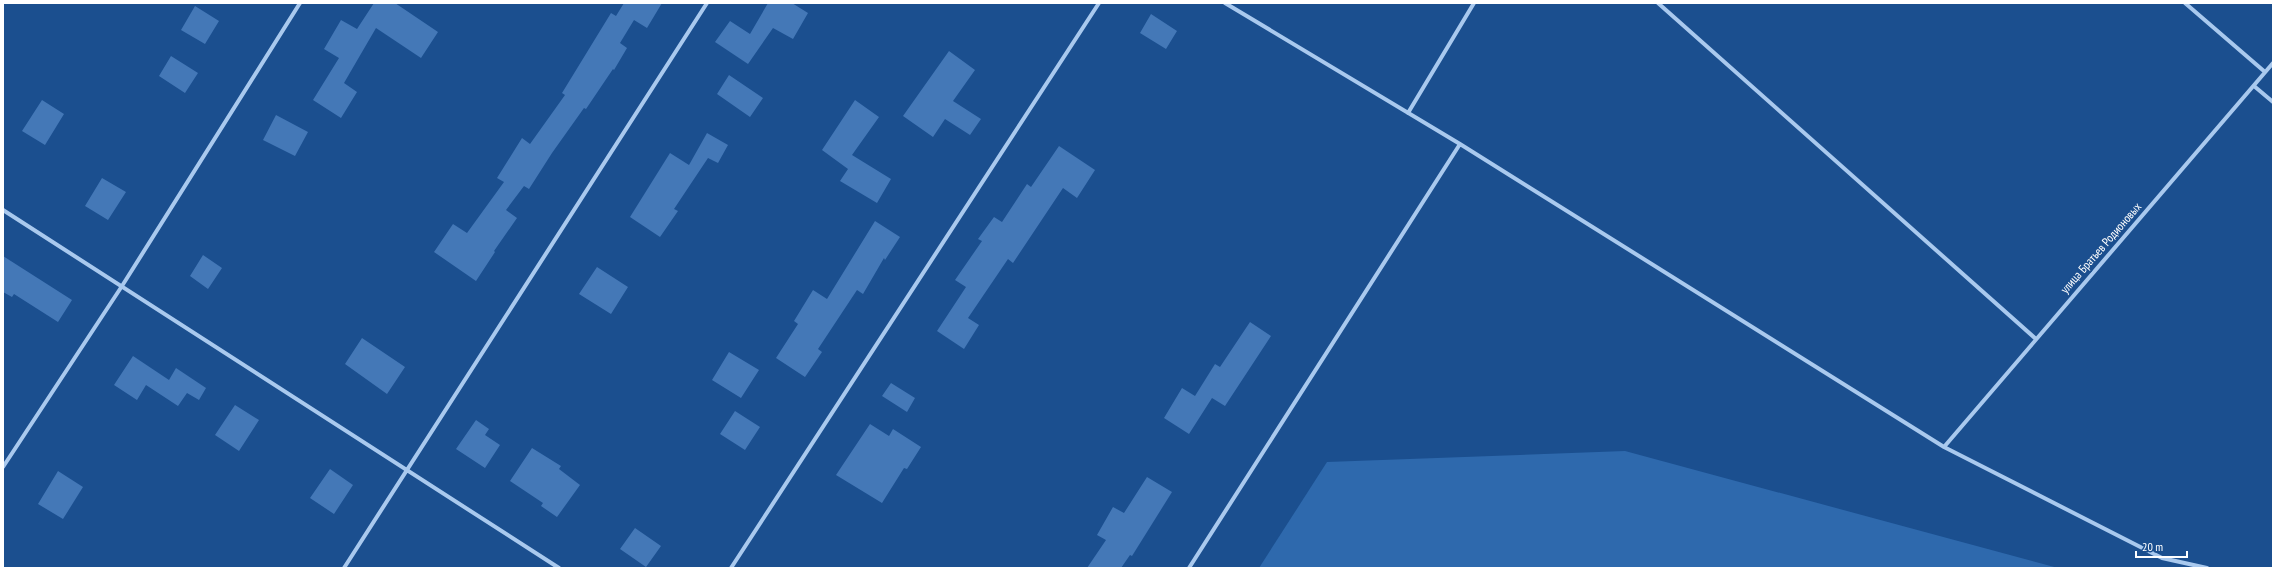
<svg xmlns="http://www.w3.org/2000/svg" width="2276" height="571" viewBox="0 0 2276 571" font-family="'PT Sans Narrow',sans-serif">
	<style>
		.green { fill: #2e69ad }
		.building { fill: #4478b7 }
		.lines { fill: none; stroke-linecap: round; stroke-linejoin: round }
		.street { stroke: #a9c9ee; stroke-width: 4 }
		.labels { text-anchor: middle; stroke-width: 4; stroke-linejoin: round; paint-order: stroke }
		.street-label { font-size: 12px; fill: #fff; stroke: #1b4f8f }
	</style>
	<rect width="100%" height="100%" fill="#1b4f8f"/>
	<!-- green -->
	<path class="green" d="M1625,451L2058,568H1259L1327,462Z"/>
	<!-- building -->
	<path class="building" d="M374,3H395L438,32L421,58L376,28L344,83L357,92L341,118L313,100L339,58L324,49L341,20L357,29Z
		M624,3H662L647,28L634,20L620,43L627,48L614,70L613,69L586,109L584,108L552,153L529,189L524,186L506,210L517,218L494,251L495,252L476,281L434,252L453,224L467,233L504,182L497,178L522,138L530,144L565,95L562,93L611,13L616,16Z
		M768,3H792L808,13L793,39L773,28L748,64L715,42L730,21L750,34Z
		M195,6L219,21L205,44L181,30Z
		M1151,14L1177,31L1166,49L1140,33Z
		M949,51L975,70L953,101L981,119L970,135L945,119L933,137L903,116Z
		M171,56L198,73L185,93L159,76Z
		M729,75L763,98L750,117L717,94Z
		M42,100L64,114L45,145L22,131Z
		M855,100L879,117L852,155L891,179L877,203L840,181L848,169L822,150Z
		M276,115L308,132L295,156L263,140Z
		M707,133L728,145L718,163L708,158L674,209L678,211L660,237L630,217L670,153L689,165Z
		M1059,146L1095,170L1077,198L1063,188L1013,263L1008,259L968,318L979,325L964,349L937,331L966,287L955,280L982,241L978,239L994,217L1002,222L1027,184L1031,187Z
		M102,178L126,192L108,220L85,206Z
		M875,221L900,237L885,260L884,258L863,294L857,290L818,349L822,352L805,377L776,358L798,324L794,321L813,290L827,299Z
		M203,255L222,268L208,289L190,276Z
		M3,256L72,300L58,322L14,294L12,297L3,292Z
		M597,267L628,287L611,314L579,294Z
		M1250,322L1271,336L1225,406L1212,398L1189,434L1164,418L1182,388L1195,396L1215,364L1220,367Z
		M362,338L405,367L387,394L345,364Z
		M729,352L759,370L741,398L712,380Z
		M133,356L169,380L176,368L206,388L199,400L187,393L178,406L146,385L137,400L114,385Z
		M891,383L915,398L907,412L882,396Z
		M235,405L259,420L239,451L215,435Z
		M735,411L760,427L745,450L720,434Z
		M476,420L489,429L485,435L500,445L485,468L456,449Z
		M870,424L889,436L893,429L921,447L907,469L904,468L882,503L836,475Z
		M532,448L561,466L559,469L580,485L557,517L541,506L543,503L510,481Z
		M330,469L353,485L334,514L310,498Z
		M58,471L83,487L63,519L38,504Z
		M1147,477L1172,492L1132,556L1130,555L1121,568H1087L1106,540L1097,535L1113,507L1124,513Z
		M635,528L661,546L646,567L620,549Z"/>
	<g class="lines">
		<!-- street -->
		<path class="street" d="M1225,3L1460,144L1944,447L2162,558L2207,568
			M1658,3L2036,339
			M2185,3L2265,72
			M2254,86L2273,102
			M1408,113L1474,3
			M3,210L559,568
			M1944,447L2273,63
			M3,467L122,286L300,3
			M344,568L707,3
			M731,568L1099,3
			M1189,568L1460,144"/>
	</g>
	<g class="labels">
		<!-- street labels -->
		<g class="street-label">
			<text transform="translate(2101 248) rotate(-49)" y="4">улица Братьев Родионовых</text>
		</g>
	</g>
	<!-- border -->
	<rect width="2276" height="571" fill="none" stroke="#ffffff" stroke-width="8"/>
	<!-- scale -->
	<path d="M2136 551v6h51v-6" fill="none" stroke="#ffffff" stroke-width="2"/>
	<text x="2142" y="551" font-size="12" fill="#ffffff" stroke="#1b4f8f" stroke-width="3" paint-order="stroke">20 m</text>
</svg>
